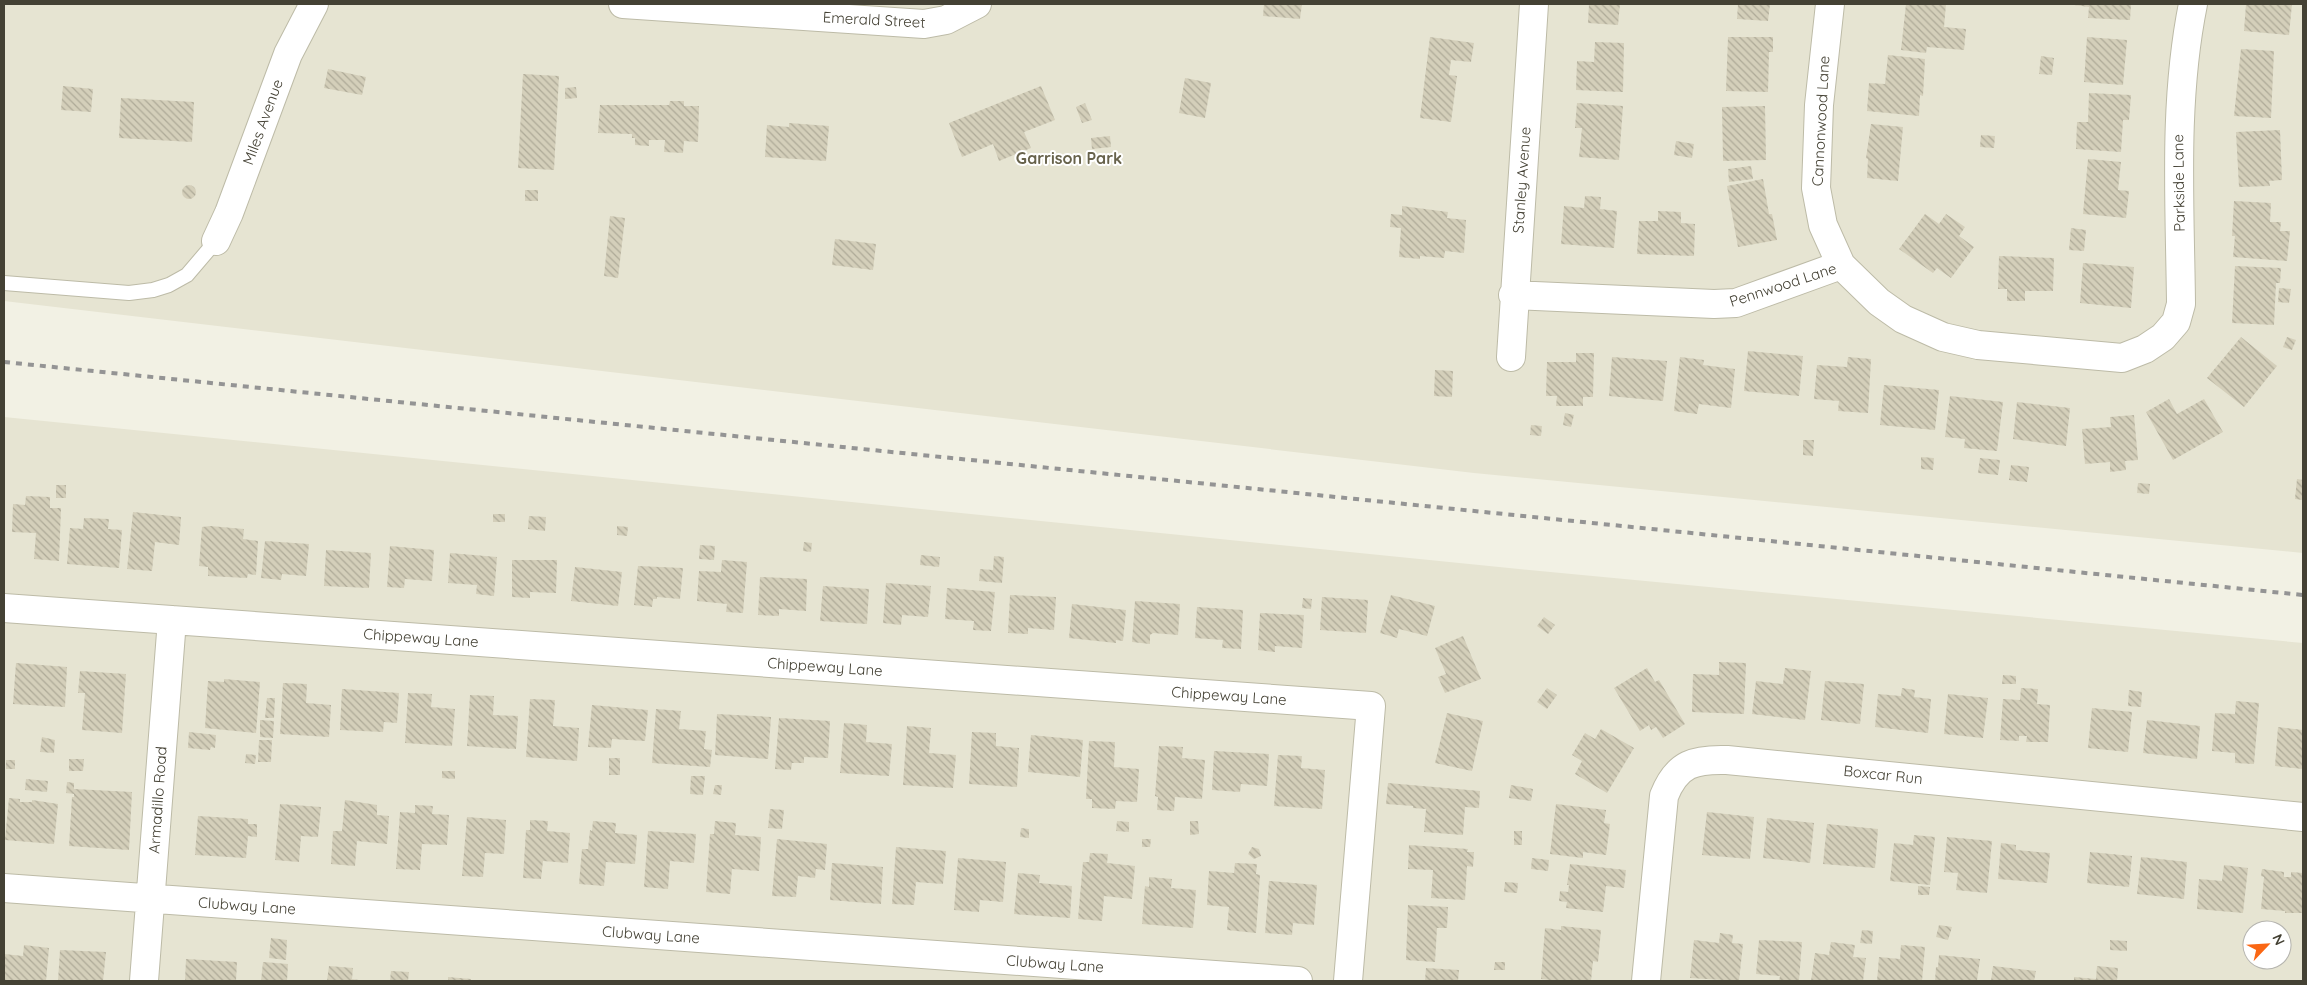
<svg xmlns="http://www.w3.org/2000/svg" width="2307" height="985" viewBox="0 0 2307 985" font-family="Quicksand,sans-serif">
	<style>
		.residential { fill: #e6e4d2; fill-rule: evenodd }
		.building { fill: url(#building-back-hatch) }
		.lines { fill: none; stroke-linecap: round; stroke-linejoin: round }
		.lane-casing { stroke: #bdbba7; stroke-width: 16 }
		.street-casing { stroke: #bdbba7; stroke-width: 30 }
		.lane { stroke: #fff; stroke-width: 14 }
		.street { stroke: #fff; stroke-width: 28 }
		.rail { stroke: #949494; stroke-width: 4; stroke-dasharray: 6 6; stroke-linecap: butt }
		.labels { text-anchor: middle; stroke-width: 4; stroke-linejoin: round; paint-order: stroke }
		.street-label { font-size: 15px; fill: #444134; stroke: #fff }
		.neighbourhood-label { font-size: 16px; font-weight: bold; fill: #67624b; stroke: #fff }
	</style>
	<defs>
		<pattern id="building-back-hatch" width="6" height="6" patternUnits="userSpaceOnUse" patternTransform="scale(1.25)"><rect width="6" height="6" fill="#d4cfba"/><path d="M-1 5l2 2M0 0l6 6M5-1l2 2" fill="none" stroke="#aeaa98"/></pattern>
	</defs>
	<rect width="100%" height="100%" fill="#f2f1e4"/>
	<!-- residential -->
	<path class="residential" d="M4,4H2303V553L1474,473L4,301Z
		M4,417L1519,569L2303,643V981H4ZM2252,930H2282V960H2252Z"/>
	<!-- building -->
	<path class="building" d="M1264,4H1302L1300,19L1263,16Z
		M1589,4H1620L1618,25L1588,23Z
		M1738,4H1770L1768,21L1737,19Z
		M1906,4H1946L1944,27L1966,29L1964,50L1927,47L1926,53L1901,50Z
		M2067,4H2131L2130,20L2088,18L2089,7Z
		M2246,4H2292L2289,35L2244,31Z
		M1430,37L1474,43L1471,62L1451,60L1449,75L1457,76L1451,122L1420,118Z
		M1728,37H1773V52H1769L1768,92L1726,91Z
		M2087,37L2127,40L2123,85L2084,82Z
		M1595,42L1624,43L1623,92L1576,90L1577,61L1594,62Z
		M2241,49L2274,51L2271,118L2234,116Z
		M1888,55L1925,59L1923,96L1920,95L1919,116L1867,111L1869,83L1885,84Z
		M2041,56L2054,58L2052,75L2039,74Z
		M328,69L366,77L362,95L324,88Z
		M523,74L559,76L554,170L518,168Z
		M1185,78L1211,83L1205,118L1179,113Z
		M63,86L93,89L91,112L61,110Z
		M1041,86L1055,120L1024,132L1031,148L999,161L993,144L962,157L949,123Z
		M576,87L577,98L565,99V88Z
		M2089,93L2131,95L2129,120H2123L2121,152L2076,149L2077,122H2088Z
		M121,98L194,102L192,142L119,138Z
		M670,101H684V106H699L698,142L684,141L683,153L664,152L665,140H649V146L635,145V138H632V134L598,133L600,105H669Z
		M1085,103L1092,120L1082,123L1076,107Z
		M1577,103L1623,106L1619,160L1579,157L1582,128H1575Z
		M1765,106L1766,160L1723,161L1722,107Z
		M789,123L829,126L826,161L765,157L767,125L789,127Z
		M1871,124L1903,127L1898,181L1867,178L1868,159L1866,158Z
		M2280,130L2282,180L2269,181L2270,186L2239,187L2236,132Z
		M1981,135L1995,136L1994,148L1980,147Z
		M1110,136L1111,147L1092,149L1091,138Z
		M1676,141L1694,144L1692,158L1674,155Z
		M2088,159L2121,162L2118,190L2129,191L2126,218L2083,214Z
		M1751,166L1753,179L1729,182L1728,169Z
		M1763,179L1769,214H1772L1777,240L1738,247L1727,186Z
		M182 192a7 7 0 1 1 14 0a7 7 0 1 1-14 0Z
		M525,190H538V201H525Z
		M1585,196L1601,197L1600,209L1617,211L1614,248L1561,244L1564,206L1584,208Z
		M2234,201L2271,203L2270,222H2281L2280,231H2290L2287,261L2233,257L2235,236H2232Z
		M1402,206L1448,212L1447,218L1466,220L1464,253L1445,251L1444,258L1420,256V259L1399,257L1401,228L1390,227L1391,214L1402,215Z
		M1658,211L1681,212V223L1695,224L1694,256L1637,254L1639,221H1658Z
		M1925,214L1939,224L1946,214L1965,227L1959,236L1974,247L1951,278L1937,268L1933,273L1899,249Z
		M610,216L625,218L618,278L604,276Z
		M2071,228L2086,230L2084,251L2069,250Z
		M835,239L876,244L873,270L832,265Z
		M1999,256L2054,258L2053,291H2025V301H2007V289H1998Z
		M2083,263L2134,267L2131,308L2080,303Z
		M2235,266L2281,268L2280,283H2276L2274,325L2232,323Z
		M2279,288L2291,289L2289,303L2278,302Z
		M2241,337L2277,366L2244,407L2207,378Z
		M2287,337L2296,340L2292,350L2283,347Z
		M1748,351L1803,356L1799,396L1744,391Z
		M1576,353H1594L1593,397H1583V406H1556L1557,396H1546L1547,362H1576Z
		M1612,357L1667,361L1663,401L1609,396Z
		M1680,357L1704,360L1703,365L1735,369L1731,408L1699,404L1697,414L1674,411Z
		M1848,357L1871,359L1868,413L1838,411L1839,401L1814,399L1817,365L1847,367Z
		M1435,370L1453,371L1452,397L1434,396Z
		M1884,385L1939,390L1935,430L1880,425Z
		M1950,396L2003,402L1997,451L1964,448L1965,439L1945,437Z
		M2169,399L2177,414L2204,399L2223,432L2173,460L2146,412Z
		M2017,402L2070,408L2066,446L2013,439Z
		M1565,413L1574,415L1571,427L1563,425Z
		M2134,415L2138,460L2125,461L2126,470L2110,472V462L2085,464L2082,429L2111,427L2110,417Z
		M1531,425L1542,426L1541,436L1530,435Z
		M1803,440H1814L1813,456L1803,455Z
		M1921,457L1934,458L1933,470L1921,469Z
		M1980,458L2000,460L1998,475L1978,473Z
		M2011,465L2029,467L2027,482L2009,480Z
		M2297,479L2303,480V500L2295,499Z
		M2138,483L2150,484L2149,494L2137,493Z
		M56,485H66V498H56Z
		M26,496L50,497V508H61L59,561L34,559L36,533L12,532L13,504L25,505Z
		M133,512L181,517L179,545L155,542L152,571L127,569Z
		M493,514H505V522H493Z
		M529,516L546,517L545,531L528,529Z
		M84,518L109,519L108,529L122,530L119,568L67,564L70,528L83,529Z
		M210,526L244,529L243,539L258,541L256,575L248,574L247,578L208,576V567L199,566L202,527Z
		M617,526L628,527L627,536L617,535Z
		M265,541L309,544L306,576L282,574L281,580L261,578Z
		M804,542L812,543L811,552L803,551Z
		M700,545L715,546L714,560L699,559Z
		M390,546L434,550L432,581L405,579L404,588L387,587Z
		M326,550L371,553L369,588L324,586Z
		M450,553L497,557L494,596L476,594L477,585L448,583Z
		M921,555L940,557L939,567L920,565Z
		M994,556L1004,557L1002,583L979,581L980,569L993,570Z
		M512,560H557L556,593L530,592V598L512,597Z
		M722,560L747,562L743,613L726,612L727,604L697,601L699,571L721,572Z
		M638,566L683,568L680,599L657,597V599H653L652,607L634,605Z
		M575,567L622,572L618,606L571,601Z
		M760,577L807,579L806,611L779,609V616L758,615Z
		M886,583L931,586L928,617L902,615L901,625L883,623Z
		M823,586L869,589L867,624L820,621Z
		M947,588L995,592L991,631L973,630L974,621L945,619Z
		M1010,595L1056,597L1054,630L1028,628V634L1008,633Z
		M1391,595L1435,606L1427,636L1399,629L1397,638L1380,633Z
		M1322,597L1368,600L1366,633L1320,630Z
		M1303,598L1312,599L1311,609L1302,608Z
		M1135,601L1180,604L1178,635L1153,633L1150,635V644L1132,642Z
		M1072,604L1126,610L1123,641L1116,640V643L1069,638Z
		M1197,607L1243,610L1241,649L1222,648L1223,640L1195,638Z
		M1260,613L1304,615L1302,648L1275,646V652L1258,650Z
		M1544,617L1555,625L1548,634L1537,626Z
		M1463,636L1481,679L1445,693L1438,677L1446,674L1435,648Z
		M1719,662L1746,663L1744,714L1692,712L1693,674L1719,675Z
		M16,663L67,667L65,707L13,704Z
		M1647,668L1655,682L1659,680L1685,724L1663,738L1656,727L1651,730L1649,725L1640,731L1614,688Z
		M1785,668L1811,671L1805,720L1752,714L1756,681L1783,684Z
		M80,671L126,674L122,733L82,730L85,693H78Z
		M2003,675L2016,676V684H2002Z
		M224,679L260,682L256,733L205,728L208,681L224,682Z
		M1825,681L1864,684L1860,724L1821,720Z
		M283,683L307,684L306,703L331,705L329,737L280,734Z
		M1547,688L1557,695L1547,709L1537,702Z
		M1902,688L1915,690L1914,697L1931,699L1928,733L1875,727L1878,694L1901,696Z
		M2021,688L2038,689L2037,704L2050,705L2048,742H2026L2027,736H2019V741L2000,740L2003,699L2020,700Z
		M342,689L399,693L397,723L384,722L383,732L340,730Z
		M2129,690L2142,692L2141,707L2128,706Z
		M408,693L432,694L431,707L455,709L452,746L405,743Z
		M1948,694L1988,698L1983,738L1944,734Z
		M470,695L494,696L493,715L518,716L516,749L467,746Z
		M267,698H275L274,718H265Z
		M530,699L555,700L553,726L579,728L577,761L526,757Z
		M2236,701L2259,703L2254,764L2235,763V753L2212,751L2215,713L2235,714Z
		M592,705L648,710L645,741L612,739L611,748L588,747Z
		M2092,708L2132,712L2128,752L2088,748Z
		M656,709L681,711L679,729L706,731L704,749L712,750L710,767L652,763Z
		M1447,713L1483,721L1472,771L1435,763Z
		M717,714L771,717L768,759L715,755Z
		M779,718L830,721L828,758L804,757V763H792L791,770L775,769Z
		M260,720L274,721L273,738L260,737Z
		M2147,720L2200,726L2197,759L2143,753Z
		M844,723L867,725L866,742L892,744L889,776L840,773Z
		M907,726L931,728L929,753L956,755L953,788L903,785Z
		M2278,727L2303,730V769L2275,766Z
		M1601,729L1634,748L1607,793L1575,774L1582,761L1572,755L1585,733L1595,739Z
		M189,732L216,735L215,748L211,747L210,750L188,748Z
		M972,732L996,733V746L1019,748L1017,787L969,784Z
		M1031,735L1083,740L1080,777L1028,772Z
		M42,737L55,740L54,753L40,752Z
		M259,740H272L271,762H258Z
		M1089,741L1115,742L1114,767L1139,769L1137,802L1116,801L1115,809L1092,808V799H1086Z
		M1159,746L1183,747L1182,758L1205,760L1202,799L1175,797L1174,811L1157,810L1158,797L1155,796Z
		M1214,751L1269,754L1267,786L1241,784L1240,792L1212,790Z
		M246,754L256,755L255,764L245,763Z
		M1278,755L1302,756L1301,768L1325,770L1322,809L1274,806Z
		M609,758H620V775H609Z
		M69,759H84L83,771H69Z
		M6,760H15V769H6Z
		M442,771H455V779L442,778Z
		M691,776H705L703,795L690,794Z
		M26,779L48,781L47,792L25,790Z
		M67,782L74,783V789L132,792L129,850L69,846L72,797H74V794L66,793Z
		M1388,783L1480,791L1479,808L1465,807L1463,835L1424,832L1426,809L1413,808V806L1386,804Z
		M715,785H722L721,795L713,794Z
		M1511,785L1533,789L1531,801L1509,798Z
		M9,798L20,799V802H32V800L58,804L54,844L5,840Z
		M345,800L377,805V815L389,816L387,844L357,841L355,866L331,864L333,831H342Z
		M280,804L321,807L318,837L301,836L299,862L275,860Z
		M1556,804L1606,810L1604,823L1610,824L1606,855L1583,852V858L1550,854Z
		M415,805L433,806L432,814L449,815L447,845L422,844L420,870L396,869L400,812L415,813Z
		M770,809L784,810L782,829L768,828Z
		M1707,812L1754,817L1750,859L1702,855Z
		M198,816L248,819V824H257V837L248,836L246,858L195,855Z
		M467,817L506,820L504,854L485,853L483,877L462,876Z
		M1767,818L1814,823L1810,863L1763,858Z
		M530,820L548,821L547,831L570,833L568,863L543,861L541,879L523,878L526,830H530Z
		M593,821L616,823L615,833L637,835L635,864L606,862L604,886L579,884L582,849H588L590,830L592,831Z
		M715,821L736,823L735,835L761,837L759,871L732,869L730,894L706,892L710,834H714Z
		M1117,821L1129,822V832L1116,831Z
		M1190,821H1198L1199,834L1190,835Z
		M1827,824L1878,829L1875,868L1823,864Z
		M1021,828L1029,829V838L1020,837Z
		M648,831L696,834L694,863L670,861L668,889L644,887Z
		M1514,831H1522V845H1514Z
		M1914,835L1935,837L1930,885L1890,881L1894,843L1913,845Z
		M1947,837L1992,841L1987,893L1956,890L1958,873L1944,872Z
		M777,839L827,844L825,870L816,869L815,878L798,876L796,897L772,896Z
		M1142,839H1151L1150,847H1142Z
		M2001,843L2016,845V850L2050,853L2047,883L1998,879Z
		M1409,845L1468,849L1467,852H1474L1473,867L1467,866L1465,900L1431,898L1433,870L1408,869Z
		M896,847L946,851L943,884L916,882L914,905L892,904Z
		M1252,847L1259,849L1261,856L1254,859L1248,854Z
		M2090,852L2132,856L2129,887L2087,883Z
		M1090,853L1108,854L1107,863L1135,866L1132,899L1104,896L1102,921L1078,919L1083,862H1089Z
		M2141,857L2187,862L2184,899L2137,894Z
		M958,858L1006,862L1003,902L980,900L979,912L954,910Z
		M1532,858L1549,860L1548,871L1531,869Z
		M832,863L883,867L881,904L830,900Z
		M1235,863L1257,864L1256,874L1260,875L1256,933L1227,930L1229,907L1207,905L1209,871L1234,873Z
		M1570,864L1626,870L1624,888L1606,886L1603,912L1566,908L1567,902L1559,901L1560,891L1568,892L1569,885H1567Z
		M2224,865L2248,868L2243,913L2197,909L2199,879L2222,881Z
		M2262,869L2284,872V877H2291V872L2303,873V913H2285V911L2261,909L2264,877L2261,876Z
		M1018,873L1040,875L1039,883L1072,886L1070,918L1014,914Z
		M1149,877L1172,879L1171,888L1196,890L1193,928L1142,924L1145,886L1149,887Z
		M1269,881L1317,885L1314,925L1293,923L1292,935L1265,933Z
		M1505,882L1518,883L1517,893L1504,892Z
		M1918,886L1930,887L1929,895H1918Z
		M1408,905L1448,907L1447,928H1437L1435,962L1406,960Z
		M1939,925L1952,927L1948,940L1936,937Z
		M1561,926L1601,930L1598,962L1593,961L1591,981H1559L1541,979L1545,928L1561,930Z
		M1862,930L1873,931L1872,944L1860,943Z
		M1720,933L1733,935L1732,943L1743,944L1739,981L1690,978L1694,940L1719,943Z
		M271,938L287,940L286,960L269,958Z
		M1759,940L1802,942L1799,981H1779L1780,976L1756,974Z
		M2110,940L2127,941V951L2110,950Z
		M1831,942L1855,945L1853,957L1866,958L1863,981H1811L1815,953L1829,955Z
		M24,945L49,948L46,981H4V954L23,956Z
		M1901,945L1925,947L1922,981H1877L1879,957L1900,959Z
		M60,950L106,952L103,981H58Z
		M1939,955L1980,959L1977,981H1935L1936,967H1938Z
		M186,959L237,962L236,981H185Z
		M263,962L288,964L287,981H261Z
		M1495,962H1505V970H1494Z
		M329,966L353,968L352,979L366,981H327Z
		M1993,966L2036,971L2034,981H1991Z
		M2097,966L2118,968L2117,981H2074V977L2096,979Z
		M1426,968L1459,970L1458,981H1425Z
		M391,971L409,972L408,981H390Z
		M448,977L471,979V981H448Z"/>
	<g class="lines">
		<defs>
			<path id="lane" d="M4,283L129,293L153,290L169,285L187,275L216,241"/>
			<path id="street" d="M623,4L924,24L946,20L977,4
				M1830,4L1819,105L1816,188L1823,225L1841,265
				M216,241L229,213L288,54L314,4
				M1513,295L1714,304L1736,303L1841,265L1879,302L1903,319L1943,337L1978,345L2122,358L2145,349L2163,337L2176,322L2181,304C2180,204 2173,103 2193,4
				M1511,357L1534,4
				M4,608L1371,706L1348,981
				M4,888L1298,981
				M144,981L172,620
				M1646,981L1664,796C1677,763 1695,759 1727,760L2303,817"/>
		</defs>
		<!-- lane casing -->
		<use href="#lane" class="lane-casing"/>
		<!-- street casing -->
		<use href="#street" class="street-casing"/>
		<!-- lane -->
		<use href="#lane" class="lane"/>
		<!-- street -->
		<use href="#street" class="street"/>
		<!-- rail -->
		<path class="rail" d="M4,362L2303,595"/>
	</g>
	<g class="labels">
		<!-- street labels -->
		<g class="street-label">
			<text transform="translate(874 20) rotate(3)" y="5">Emerald Street</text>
			<text transform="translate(1821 121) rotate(-87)" y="5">Cannonwood Lane</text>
			<text transform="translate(263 122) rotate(-70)" y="5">Miles Avenue</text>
			<text transform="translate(1522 180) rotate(-86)" y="5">Stanley Avenue</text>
			<text transform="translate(2179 183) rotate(-91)" y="5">Parkside Lane</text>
			<text transform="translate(1783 285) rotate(-18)" y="5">Pennwood Lane</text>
			<text transform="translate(421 638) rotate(4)" y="5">Chippeway Lane</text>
			<text transform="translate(825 667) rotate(4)" y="5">Chippeway Lane</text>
			<text transform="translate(1229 696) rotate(4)" y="5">Chippeway Lane</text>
			<text transform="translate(1883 775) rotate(6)" y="5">Boxcar Run</text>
			<text transform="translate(158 800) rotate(-86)" y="5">Armadillo Road</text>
			<text transform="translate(247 906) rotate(4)" y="5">Clubway Lane</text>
			<text transform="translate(651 935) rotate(4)" y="5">Clubway Lane</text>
			<text transform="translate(1055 964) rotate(4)" y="5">Clubway Lane</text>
		</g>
		<!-- neighbourhood labels -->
		<g class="neighbourhood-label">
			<text x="1069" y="164">Garrison Park</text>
		</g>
	</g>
	<!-- border -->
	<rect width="2307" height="985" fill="none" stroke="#444134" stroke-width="10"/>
	<!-- north arrow -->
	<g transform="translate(2267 945) rotate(65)"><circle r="24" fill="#ffffff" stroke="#b4b3ae"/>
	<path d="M0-4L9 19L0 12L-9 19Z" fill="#fa6714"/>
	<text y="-8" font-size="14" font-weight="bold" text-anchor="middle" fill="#444134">N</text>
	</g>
</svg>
